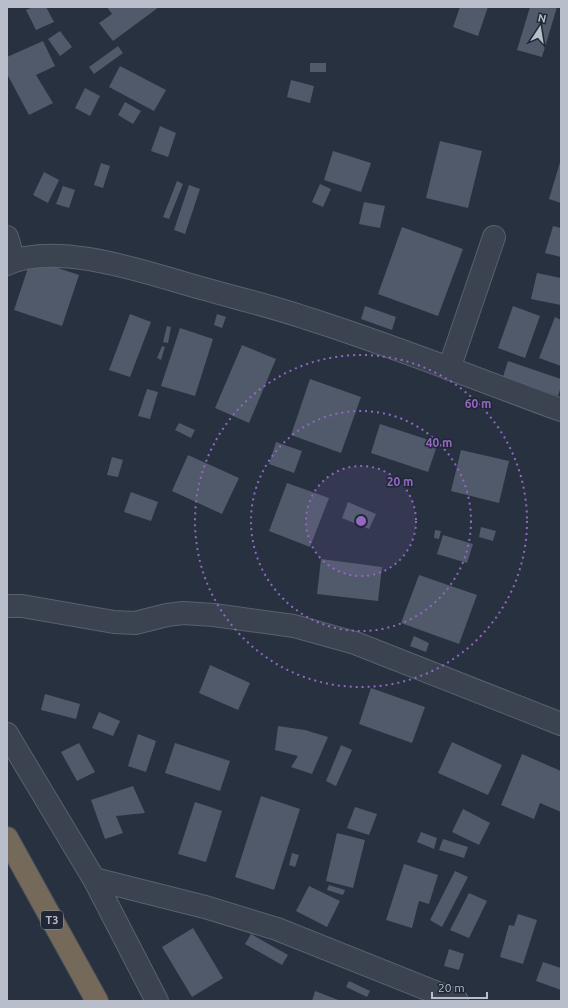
<svg xmlns="http://www.w3.org/2000/svg" width="568" height="1008" viewBox="0 0 568 1008" font-family="Ubuntu,sans-serif">
	<style>
		.building { fill: #505a6a }
		.lines { fill: none; stroke-linecap: round; stroke-linejoin: round }
		.minor-casing { stroke: #59616d; stroke-width: 24 }
		.highway-casing { stroke: #464e5a; stroke-width: 24 }
		.minor { stroke: #3b4350; stroke-width: 22 }
		.highway { stroke: #756a59; stroke-width: 22 }
		.ring { fill: none; stroke: #9367c3; stroke-width: 2; stroke-dasharray: 2 4 }
		.labels { text-anchor: middle; stroke-width: 3; stroke-linejoin: round; paint-order: stroke }
		.shield { fill: #202835; stroke: #8a929d; stroke-width: 1 }
		.shield-label { font-size: 11px; font-weight: bold; fill: #b8bfca }
		.centre { fill: #9367c3; stroke: #202835; stroke-width: 2 }
		.ring-label { font-size: 12px; text-anchor: middle; font-weight: bold; fill: #9367c3; stroke: #202835; stroke-width: 3; stroke-linejoin: round; paint-order: stroke }
	</style>
	<rect width="100%" height="100%" fill="#273140"/>
	<!-- building -->
	<path class="building" d="M33,7H46L54,22L36,30L26,10Z
		M107,7H159L113,41L99,23L112,14Z
		M460,7H488L478,36L453,27Z
		M530,7H557L542,57L517,50Z
		M60,31L72,47L60,56L48,39Z
		M43,41L55,66L36,75L53,103L29,115L7,74V57Z
		M118,46L123,53L94,74L89,67Z
		M310,63H326V72H310Z
		M120,66L166,90L154,111L109,87Z
		M291,80L314,86L310,103L287,97Z
		M85,88L100,96L90,116L75,108Z
		M125,102L141,111L133,124L118,115Z
		M160,126L176,133L168,157L151,151Z
		M440,141L482,151L468,208L426,198Z
		M333,151L371,163L361,192L324,180Z
		M561,159V203L549,199Z
		M101,163L110,166L103,188L94,185Z
		M44,172L59,180L48,203L33,195Z
		M177,181L183,184L169,219L163,217Z
		M320,184L331,189L323,207L312,202Z
		M189,185L200,189L185,234L174,230Z
		M63,186L75,190L69,208L56,204Z
		M364,202L385,206L380,228L359,224Z
		M553,226L561,228V257L545,253Z
		M402,227L463,249L438,316L378,294Z
		M31,259L79,275L62,326L14,310Z
		M537,273L561,278V305L531,299Z
		M365,306L396,317L392,330L361,319Z
		M513,306L540,316L525,358L498,348Z
		M130,314L151,322L130,377L109,370Z
		M217,314L226,317L222,328L214,325Z
		M555,317L561,320V366L539,358Z
		M167,326L171,327L168,343L163,342Z
		M180,328L213,339L195,396L161,386Z
		M242,345L276,359L249,423L215,408Z
		M162,346L165,347L161,360L157,358Z
		M508,361L561,379V387L558,396L503,377Z
		M310,379L361,397L341,453L291,435Z
		M147,389L158,392L150,419L138,416Z
		M179,423L195,430L191,438L175,430Z
		M380,424L438,443L428,472L371,453Z
		M276,442L302,451L294,473L269,464Z
		M461,450L509,461L499,503L451,491Z
		M188,455L239,478L222,514L172,491Z
		M112,457L123,460L118,477L107,475Z
		M287,483L329,498L310,547L269,531Z
		M131,492L158,502L151,521L124,512Z
		M348,502L376,514L369,529L342,518Z
		M481,527L496,531L493,541L479,537Z
		M435,530L441,531L439,539L434,538Z
		M443,535L473,544L467,563L437,554Z
		M321,559L382,567L378,601L317,594Z
		M419,575L477,595L459,644L401,623Z
		M414,636L429,643L426,652L410,646Z
		M210,665L250,683L238,710L199,693Z
		M371,688L425,707L412,743L359,724Z
		M45,694L80,704L76,719L41,710Z
		M99,712L120,721L113,736L92,728Z
		M278,726L305,730L328,737L312,774L291,767L298,756L275,750Z
		M138,734L156,741L146,772L128,766Z
		M452,742L502,765L488,795L438,773Z
		M79,743L95,772L77,781L61,752Z
		M175,743L230,761L220,791L165,773Z
		M341,745L352,750L336,786L326,781Z
		M522,754L561,771V812L540,803L534,819L501,805Z
		M133,786L145,813L116,816L123,833L105,839L91,800Z
		M261,796L300,809L274,890L235,877Z
		M195,802L222,811L206,862L178,854Z
		M355,807L377,814L369,835L347,828Z
		M463,809L490,823L479,845L452,832Z
		M421,832L437,838L434,849L417,842Z
		M337,833L365,840L353,888L326,881Z
		M443,839L468,847L464,858L439,850Z
		M292,853L299,855L295,867L289,865Z
		M404,864L438,875L429,904L419,901L412,928L386,920Z
		M455,871L468,877L442,927L430,920Z
		M329,885L345,890L343,895L327,890Z
		M309,886L340,901L327,927L296,911Z
		M469,893L487,901L469,938L450,930Z
		M518,914L537,920L523,964L500,957L509,925L514,926Z
		M193,928L223,978L192,997L162,947Z
		M251,934L288,955L282,965L245,944Z
		M449,949L464,954L459,970L444,966Z
		M543,962L561,968V990L536,981Z
		M349,981L370,991L367,997L346,987Z
		M315,991L341,1001H312Z"/>
	<g class="lines">
		<defs>
			<path id="minor" d="M7,237L14,261
				M7,264C57,240 150,274 201,288C236,298 271,306 306,318C392,345 476,379 561,410
				M449,369L494,237
				M7,606H22L114,622L135,623L167,615L183,613L214,615L294,626L355,643L561,724
				M7,734L94,879L157,1001
				M94,879L205,907L277,929L457,1001"/>
			<path id="highway" d="M7,838L97,1001"/>
		</defs>
		<!-- minor casing -->
		<use href="#minor" class="minor-casing"/>
		<!-- highway casing -->
		<use href="#highway" class="highway-casing"/>
		<!-- minor -->
		<use href="#minor" class="minor"/>
		<!-- highway -->
		<use href="#highway" class="highway"/>
	</g>
	<!-- distance rings -->
	<circle cx="361" cy="521" r="55" fill="#9367c3" fill-opacity=".12"/>
	<g class="ring">
		<circle cx="361" cy="521" r="55"/>
		<circle cx="361" cy="521" r="110"/>
		<circle cx="361" cy="521" r="166"/>
	</g>
	<g class="labels">
		<!-- shield labels -->
		<rect class="shield" x="41" y="911" width="22" height="18" rx="3"/>
		<g class="shield-label">
			<text x="52" y="924">T3</text>
		</g>
	</g>
	<circle cx="361" cy="521" r="6" class="centre"/>
	<g class="ring-label">
		<text x="478" y="408">60 m</text>
		<text x="439" y="447">40 m</text>
		<text x="400" y="486">20 m</text>
	</g>
	<!-- border -->
	<rect width="568" height="1008" fill="none" stroke="#b8bfca" stroke-width="16"/>
	<!-- north arrow -->
	<g transform="translate(540 28) rotate(12)" stroke="#202835" stroke-width="3" paint-order="stroke">
	<path d="M0-3L7 15L0 10L-7 15Z" fill="#b8bfca"/>
	<text y="-6" font-size="11" font-weight="bold" text-anchor="middle" fill="#b8bfca">N</text>
	</g>
	<!-- scale -->
	<path d="M432 992v6h55v-6" fill="none" stroke="#b8bfca" stroke-width="2"/>
	<text x="438" y="992" font-size="12" fill="#b8bfca" stroke="#202835" stroke-width="3" paint-order="stroke">20 m</text>
</svg>
